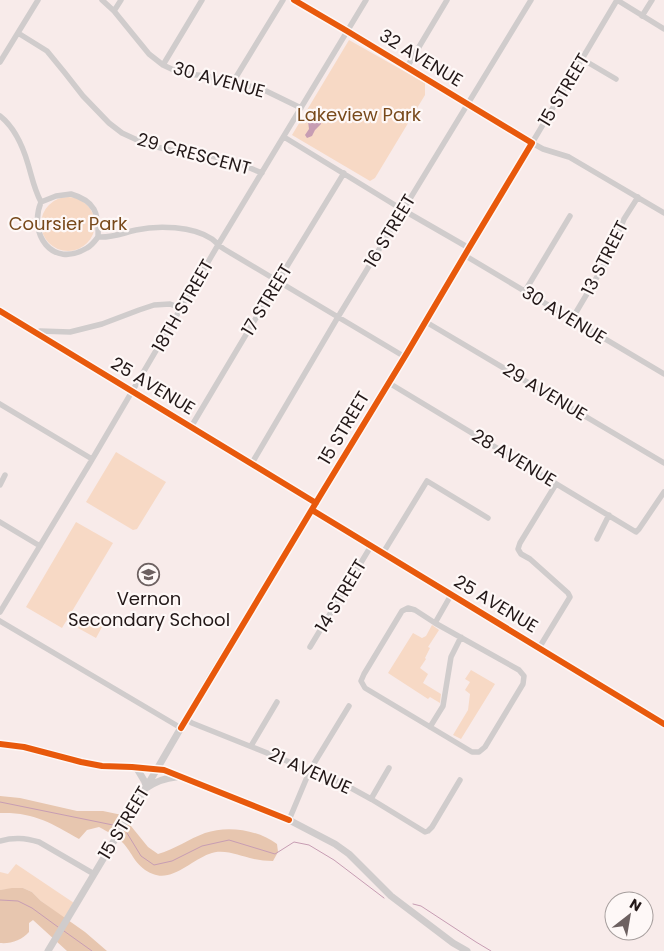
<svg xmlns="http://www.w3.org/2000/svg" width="664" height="951" viewBox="0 0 664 951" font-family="Poppins,sans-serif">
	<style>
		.green { fill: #f7d9c5 }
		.forest { fill: #e7c6af }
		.water { fill: #c79db3 }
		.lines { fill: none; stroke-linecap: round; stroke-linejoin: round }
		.stream { stroke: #c79db3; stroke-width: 1 }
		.minor { stroke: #d0cccc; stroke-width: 5.5 }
		.tertiary { stroke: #d0cccc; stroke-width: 7 }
		.cycleway-casing { stroke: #fef8f7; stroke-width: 9 }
		.cycleway { stroke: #e8590c; stroke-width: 6 }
		.labels { text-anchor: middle; stroke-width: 4.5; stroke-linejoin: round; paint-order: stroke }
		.street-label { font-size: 18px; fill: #221717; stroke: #fef8f7 }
		.park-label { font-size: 18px; fill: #78491b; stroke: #fef8f7 }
		.poi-label { font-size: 18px; fill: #221717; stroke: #fef8f7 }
	</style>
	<rect width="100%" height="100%" fill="#f8ebea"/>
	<!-- green -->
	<path class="green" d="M349,40L425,83V95L375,178L370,181L292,135Z
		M41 224a27 27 0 1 1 54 0a27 27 0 1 1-54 0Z
		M116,452L166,482L137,529L133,530L86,502Z
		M76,522L113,543L62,628L26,607Z
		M84,617L102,627L96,638L78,628Z
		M432,625L439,630L428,647L430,648L425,658L426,659L420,668L428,674L423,683L441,694L440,703L430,697L428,699L388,673L413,633L422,638L426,636Z
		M471,670L495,684L461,739L453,735L468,710L470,694L465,690L470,682L465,679Z
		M16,864L74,903L65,919L41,901L32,892L23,888L0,890V872L8,874Z"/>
	<!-- forest -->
	<path class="forest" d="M0,796L20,798L77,811H103L122,815L148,847L158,854C175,849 189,839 205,833C228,825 258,830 277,844L278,852L273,861C266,861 260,860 254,859C239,856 224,848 209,854C192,860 172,882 153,874C136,867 134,856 124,844C117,836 108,832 99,827L87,830L79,839C51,823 34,812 0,813Z
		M12,888H23L32,892L41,901L85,932L107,951H67L33,920L29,923V932C22,940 11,944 0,943V890Z"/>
	<!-- water -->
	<path class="water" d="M312,116C316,115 318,117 320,119L321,124L315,130L312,136L307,138L305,135L309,129L308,121Z"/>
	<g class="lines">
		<!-- stream -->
		<path class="stream" d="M0,802L113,825
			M127,833L141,856L154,865L172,861L202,846L229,840L275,854L294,842L309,845L334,860L384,898
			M0,900L18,901L32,908L58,927
			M413,904L421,906L476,942L491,951
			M64,931L92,951"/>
		<!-- minor -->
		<path class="minor" d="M102,0L114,11L149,54L163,65L180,73L206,76L262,89L301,108
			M617,0L532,143L543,149L569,157L664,213
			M617,0L664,29
			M114,11L121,0
			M642,16L652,0
			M18,33L47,51L65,73L83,96L109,123L122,133L148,145L170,150L208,155L238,163L262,173
			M582,59L616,79
			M0,62L38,0
			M163,65L202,0
			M407,67L447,0
			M233,82L283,0
			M0,116C14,127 23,147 28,164C32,177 34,189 41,202
			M284,137L403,210L469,248
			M71,194C95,201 99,213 98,237C95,241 91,246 87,248C52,269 28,234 41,202L56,196Z
			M98,237C112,238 123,233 136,230C158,225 193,226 212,239C216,242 219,246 224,249L405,357
			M464,255L664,374
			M525,291L570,216
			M572,319L610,255L624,219L638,197
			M426,322L664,463
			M37,333L40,331L70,332L102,324L139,310L154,305L170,304L181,308
			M389,383L636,532L639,529L664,492
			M0,404L92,459
			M191,427L278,281L344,173
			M252,463L338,317L531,0
			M0,485L5,475
			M0,522L40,546
			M597,539L609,515
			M383,553L427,481L488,518
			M408,608L415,610L435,623L519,670L524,676L523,684L485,747L479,752H472L365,688L361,681L364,674L402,611Z
			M0,612L90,463L218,245L366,0
			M0,621L181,728
			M435,623L451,595
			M310,647L371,546
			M539,648L570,597L568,593L530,559L521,554L518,549L520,543L556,484
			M186,719L192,723L342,783L371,799L425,832L428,831L432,827L460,780
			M430,727L443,706L451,657L461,637
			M251,746L277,702
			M371,799L389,768
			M289,820L310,770L349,706
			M0,841C14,837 25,838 39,842L94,874"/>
		<!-- tertiary -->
		<path class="tertiary" d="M0,311L316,503
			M312,510L664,724
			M0,744L24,747L81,762L102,766L132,767L164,770L289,820L335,844L349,854L391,896L453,943L467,951
			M136,767L145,782L146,788C155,782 165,778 176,777
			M48,951L157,769L211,676L405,357L469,248L532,143L347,31L294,0"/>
		<defs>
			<path id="cycleway" d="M0,311L316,503
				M312,510L664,724
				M181,728L320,496L407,353L469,248L532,143L347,31L294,0
				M0,744L24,747L81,762L102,766L132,767L164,770L289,820"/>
		</defs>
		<!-- cycleway casing -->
		<use href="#cycleway" class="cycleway-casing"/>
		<!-- cycleway -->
		<use href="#cycleway" class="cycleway"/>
	</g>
	<!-- icons -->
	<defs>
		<symbol id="school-ring" viewBox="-11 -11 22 22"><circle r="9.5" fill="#fef8f7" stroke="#6d6161" stroke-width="1.5"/><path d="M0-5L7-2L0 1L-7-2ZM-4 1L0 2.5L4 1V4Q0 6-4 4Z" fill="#6d6161"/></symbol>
	</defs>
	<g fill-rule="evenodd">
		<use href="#school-ring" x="136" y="562" width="25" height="25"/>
	</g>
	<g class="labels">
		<!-- street labels -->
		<g class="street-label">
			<text transform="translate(421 58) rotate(31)" y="6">32 AVENUE</text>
			<text transform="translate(219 80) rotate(15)" y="6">30 AVENUE</text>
			<text transform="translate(564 90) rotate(-59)" y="6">15 STREET</text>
			<text transform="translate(194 154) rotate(15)" y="6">29 CRESCENT</text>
			<text transform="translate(390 231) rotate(-59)" y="6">16 STREET</text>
			<text transform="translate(605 258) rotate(-63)" y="6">13 STREET</text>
			<text transform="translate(267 300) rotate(-59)" y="6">17 STREET</text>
			<text transform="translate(183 306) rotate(-60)" y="6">18TH STREET</text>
			<text transform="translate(564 315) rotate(31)" y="6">30 AVENUE</text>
			<text transform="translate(153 386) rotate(31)" y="6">25 AVENUE</text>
			<text transform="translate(545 392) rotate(31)" y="6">29 AVENUE</text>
			<text transform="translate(344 428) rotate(-59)" y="6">15 STREET</text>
			<text transform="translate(514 458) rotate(31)" y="6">28 AVENUE</text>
			<text transform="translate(341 596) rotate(-59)" y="6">14 STREET</text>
			<text transform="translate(496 604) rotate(31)" y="6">25 AVENUE</text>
			<text transform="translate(310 771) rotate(24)" y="6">21 AVENUE</text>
			<text transform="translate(124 823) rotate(-59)" y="6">15 STREET</text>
		</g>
		<!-- park labels -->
		<g class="park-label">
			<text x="359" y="121">Lakeview Park</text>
			<text x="68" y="230">Coursier Park</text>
		</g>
		<!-- poi labels -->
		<g class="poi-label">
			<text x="149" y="605">Vernon<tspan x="149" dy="21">Secondary School</tspan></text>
		</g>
	</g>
	<!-- north arrow -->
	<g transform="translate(629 916) rotate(31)"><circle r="24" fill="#fef8f7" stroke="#a69e9d"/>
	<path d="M0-4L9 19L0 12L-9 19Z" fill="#6d6161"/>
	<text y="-8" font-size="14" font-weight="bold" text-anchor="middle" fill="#221717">N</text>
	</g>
</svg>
